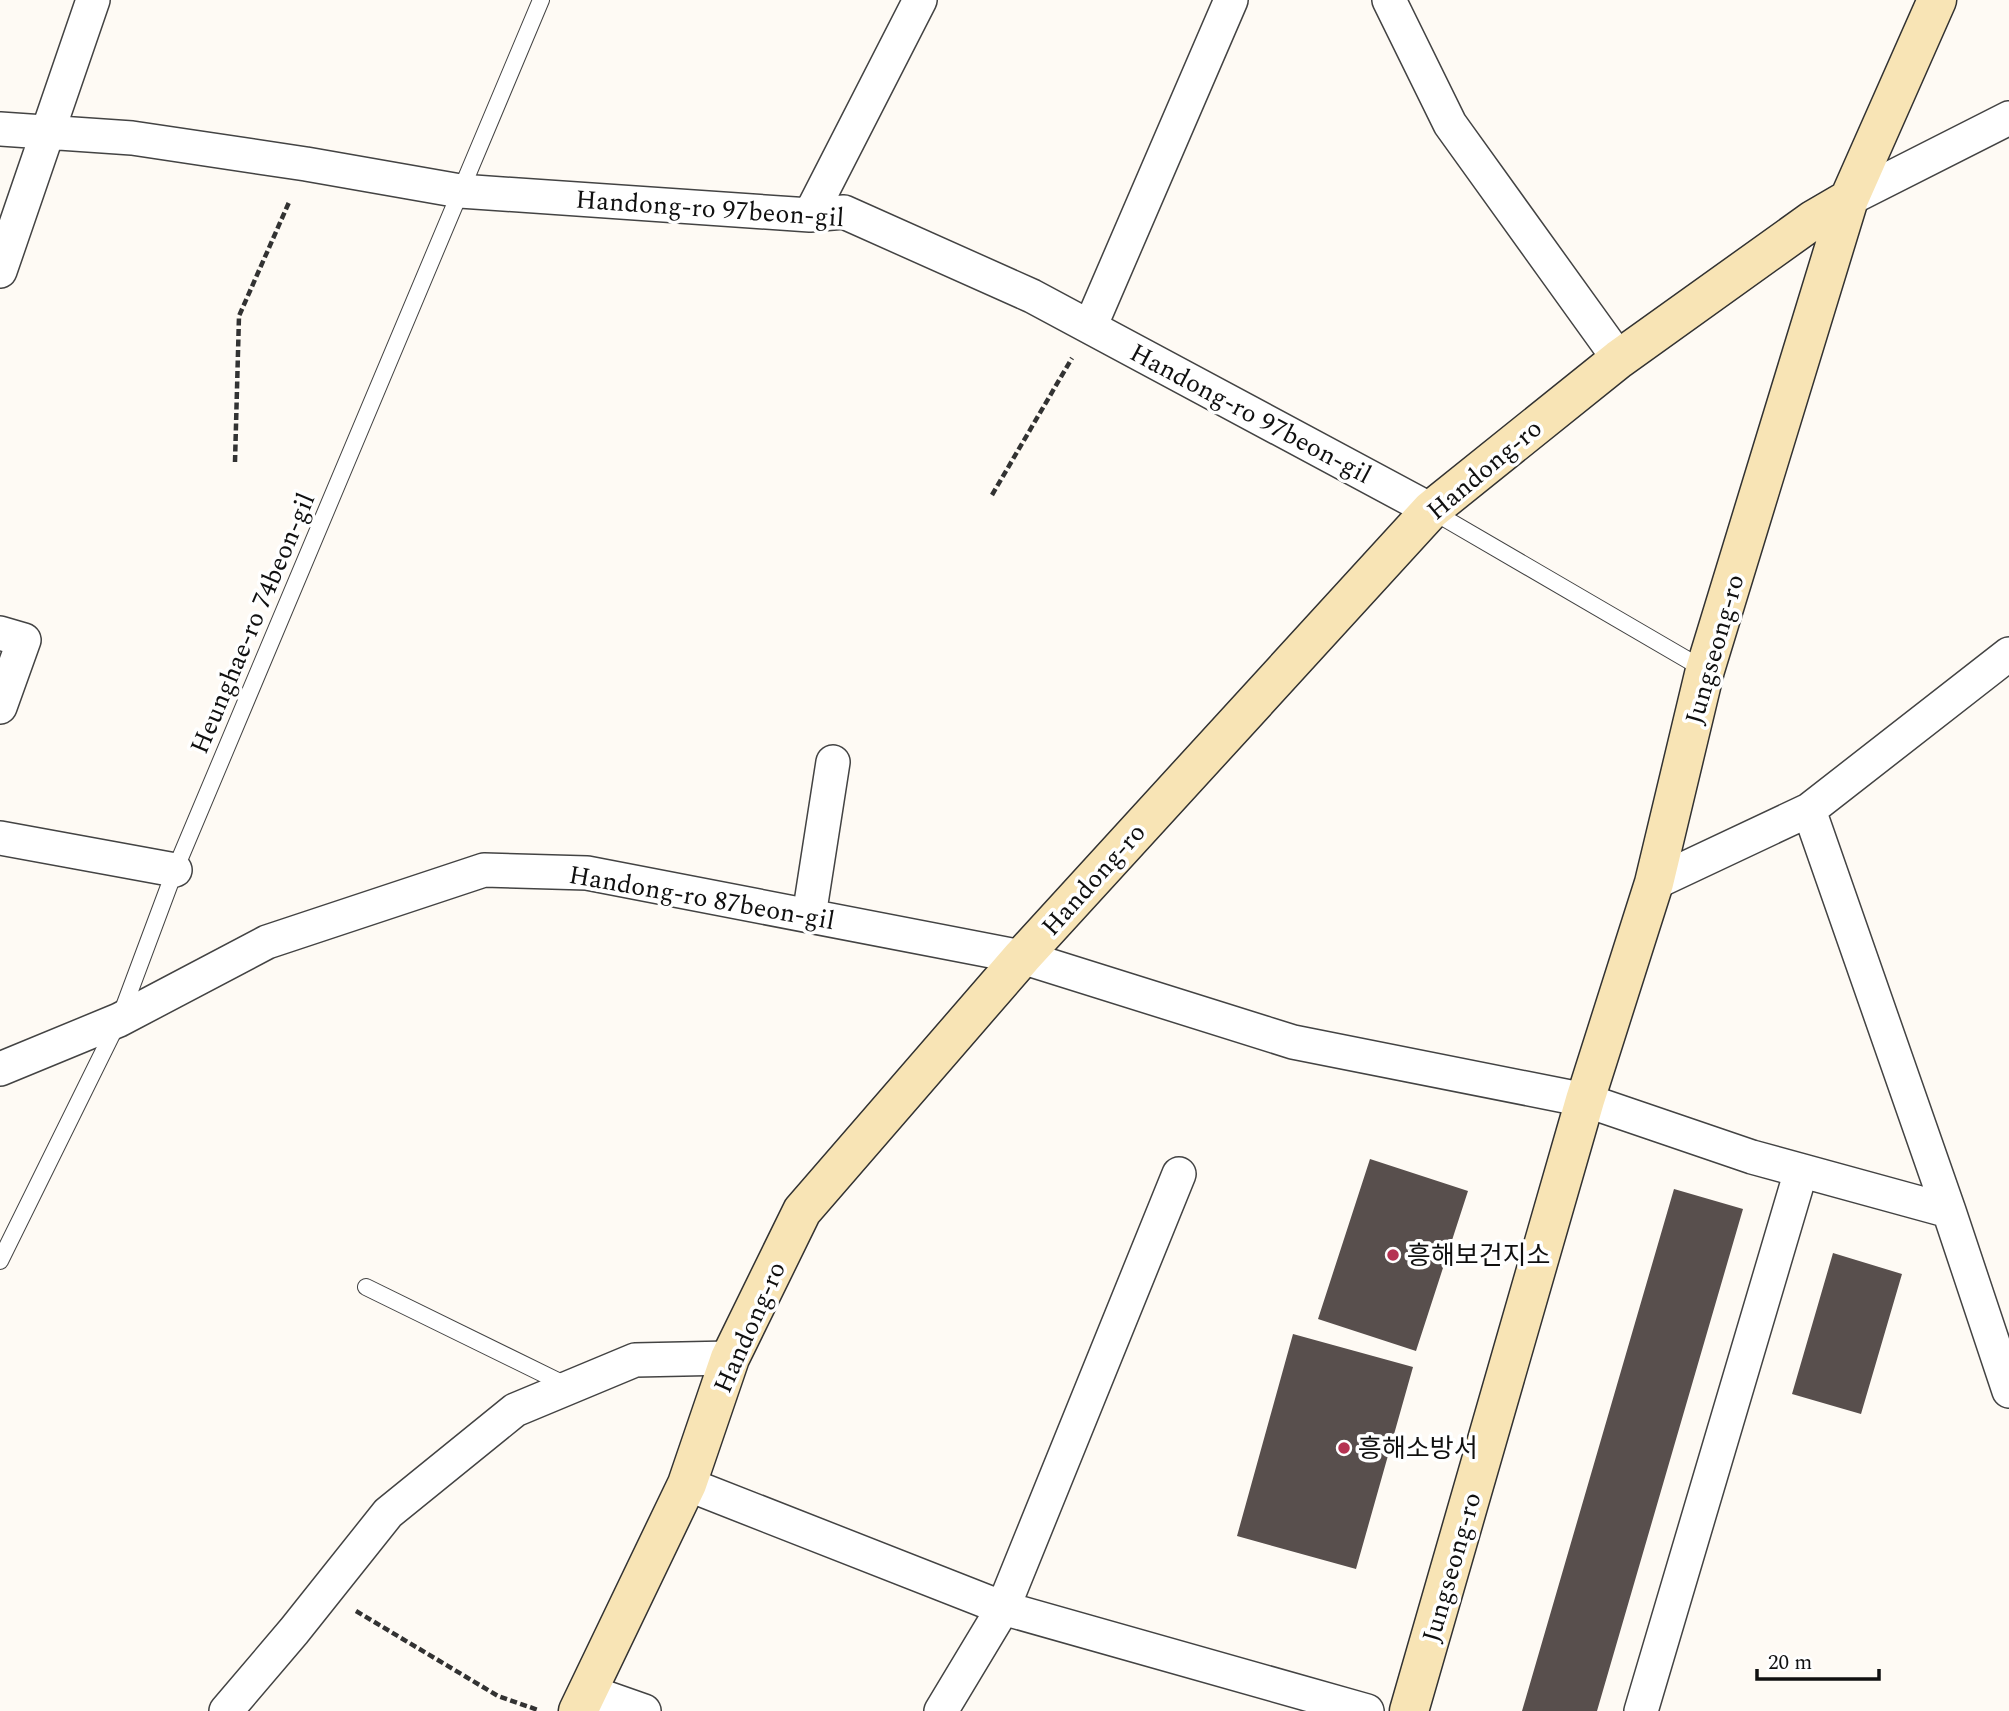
<svg xmlns="http://www.w3.org/2000/svg" width="2009" height="1711" viewBox="0 0 2009 1711" font-family="Spectral,'Noto Sans KR',serif">
	<style>
		.building { fill: #584f4d }
		.lines { fill: none; stroke-linecap: round; stroke-linejoin: round }
		.lane-casing { stroke: #434343; stroke-width: 18 }
		.street-casing { stroke: #434343; stroke-width: 36 }
		.secondary-casing { stroke: #323232; stroke-width: 41 }
		.path { stroke: #323232; stroke-width: 4.5; stroke-dasharray: 7 3.5; stroke-linecap: butt }
		.lane { stroke: #fff; stroke-width: 16 }
		.street { stroke: #fff; stroke-width: 33 }
		.secondary { stroke: #f8e4b5; stroke-width: 38 }
		.poi-dot { fill: #b53352; stroke: #fff; stroke-width: 2.5 }
		.labels { text-anchor: middle; stroke-width: 7; stroke-linejoin: round; paint-order: stroke }
		.street-label { font-size: 26px; fill: #101010; stroke: #fff }
		.poi-label { font-size: 26px; fill: #101010; stroke: #fff; text-anchor: start }
	</style>
	<rect width="100%" height="100%" fill="#fefaf4"/>
	<!-- building -->
	<path class="building" d="M1370,1159L1468,1191L1416,1351L1318,1319Z
		M1674,1189L1743,1209L1597,1711H1522Z
		M1833,1253L1902,1274L1861,1414L1792,1394Z
		M1293,1334L1413,1367L1356,1569L1237,1536Z"/>
	<g class="lines">
		<defs>
			<path id="lane" d="M1432,511L1705,670
				M0,1261L119,1020L175,870L541,0
				M366,1287L568,1386"/>
			<path id="street" d="M1389,0L1450,124L1619,359
				M0,129L132,138L306,164L460,191L810,215L844,212L1032,296L1431,510
				M1849,199L2009,118
				M810,215L920,0
				M0,271L93,0
				M1090,327L1231,0
				M0,633L24,640L0,707
				M1809,810L2009,654
				M0,838L175,870
				M1654,883L1809,810L1949,1211L2009,1391
				M809,916L833,762
				M0,1069L119,1020L267,942L484,870L587,873L1022,957L1293,1042L1585,1100L1752,1157L1949,1211
				M687,1484L1003,1608L1367,1711
				M587,1691L644,1711
				M226,1711L294,1631L388,1513L515,1410L635,1360L730,1358
				M941,1711L1003,1608L1179,1174
				M1641,1711L1801,1171"/>
			<path id="secondary" d="M578,1711L687,1484L730,1358L802,1211L1022,957L1431,510L1619,359L1813,220L1849,199
				M1409,1711L1585,1100L1654,883L1705,670L1849,199L1937,0"/>
		</defs>
		<!-- lane casing -->
		<use href="#lane" class="lane-casing"/>
		<!-- street casing -->
		<use href="#street" class="street-casing"/>
		<!-- secondary casing -->
		<use href="#secondary" class="secondary-casing"/>
		<!-- path -->
		<path class="path" d="M235,462L239,316L290,200
			M992,495L1072,358
			M356,1611L498,1696L538,1710"/>
		<!-- lane -->
		<use href="#lane" class="lane"/>
		<!-- street -->
		<use href="#street" class="street"/>
		<!-- secondary -->
		<use href="#secondary" class="secondary"/>
	</g>
	<!-- markers -->
	<g class="poi-dot">
		<circle cx="1393" cy="1255" r="7"/>
		<circle cx="1344" cy="1448" r="7"/>
	</g>
	<g class="labels">
		<!-- street labels -->
		<g class="street-label">
			<text transform="translate(710 208) rotate(4)" y="9">Handong-ro 97beon-gil</text>
			<text transform="translate(1251 413) rotate(28)" y="9">Handong-ro 97beon-gil</text>
			<text transform="translate(1484 469) rotate(-40)" y="9">Handong-ro</text>
			<text transform="translate(252 623) rotate(-67)" y="9">Heunghae-ro 74beon-gil</text>
			<text transform="translate(1714 649) rotate(-74)" y="9">Jungseong-ro</text>
			<text transform="translate(1093 879) rotate(-48)" y="9">Handong-ro</text>
			<text transform="translate(702 897) rotate(10)" y="9">Handong-ro 87beon-gil</text>
			<text transform="translate(749 1327) rotate(-66)" y="9">Handong-ro</text>
			<text transform="translate(1451 1567) rotate(-74)" y="9">Jungseong-ro</text>
		</g>
		<!-- poi labels -->
		<g class="poi-label">
			<text x="1407" y="1264">흥해보건지소</text>
			<text x="1358" y="1457">흥해소방서</text>
		</g>
	</g>
	<!-- scale -->
	<path d="M1757 1669v10h122v-10" fill="none" stroke="#101010" stroke-width="3.5"/>
	<text x="1768" y="1669" font-size="21" fill="#101010" stroke="#ffffff" stroke-width="5" paint-order="stroke">20 m</text>
</svg>
